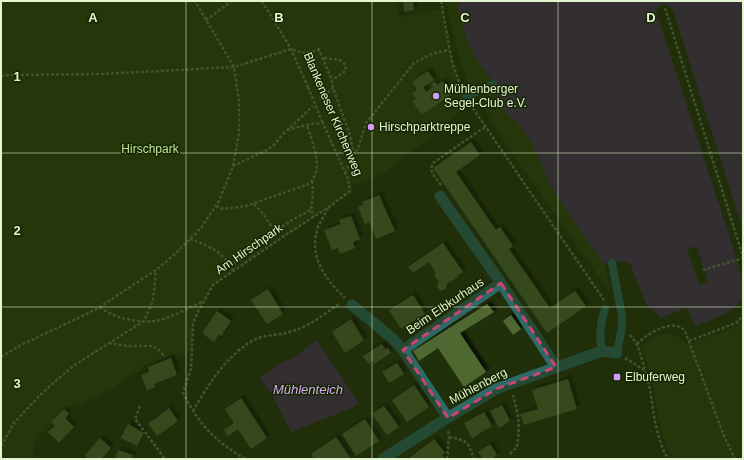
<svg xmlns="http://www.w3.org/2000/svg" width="744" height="460" viewBox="0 0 744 460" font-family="Helvetica,sans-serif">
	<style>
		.green { fill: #283e09 }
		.water { fill: #4a305e }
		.pier { fill: #20300b }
		.building { fill: #4f6732; filter: url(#shadow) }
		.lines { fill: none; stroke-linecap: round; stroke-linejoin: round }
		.path { stroke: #6d7e59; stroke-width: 2.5; stroke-dasharray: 3 2; stroke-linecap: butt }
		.service { stroke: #2c6a66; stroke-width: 8 }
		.minor { stroke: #2c6a66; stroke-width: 11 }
		.path-bridge { stroke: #6d7e59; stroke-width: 2.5; stroke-dasharray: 3 2; stroke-linecap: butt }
		.marked { fill: none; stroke: #c94473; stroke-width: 3; stroke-dasharray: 8 5; stroke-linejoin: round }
		.grid { fill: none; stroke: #e3f5d1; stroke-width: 1; stroke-opacity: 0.55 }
		.poi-dot { fill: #d39cfc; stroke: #172602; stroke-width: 1.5 }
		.labels { text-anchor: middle; stroke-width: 3; stroke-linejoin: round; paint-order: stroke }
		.poi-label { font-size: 12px; fill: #e3f5d1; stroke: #172602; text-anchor: start }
		.street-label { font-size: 12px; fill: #e3f5d1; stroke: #172602 }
		.park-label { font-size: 12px; fill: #bce393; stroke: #172602 }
		.water-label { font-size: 13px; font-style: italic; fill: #d4aaf5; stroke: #172602 }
		.grid-label { font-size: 13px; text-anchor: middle; font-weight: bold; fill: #e3f5d1; stroke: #172602; stroke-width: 3; stroke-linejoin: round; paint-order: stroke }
	</style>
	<defs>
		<filter id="shadow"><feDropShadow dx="3.5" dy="-3.5" stdDeviation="1" flood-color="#0009"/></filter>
	</defs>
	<rect width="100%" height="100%" fill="#20300b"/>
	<!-- green -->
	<path class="green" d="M1,1H396L399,17L442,9C448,43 453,73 470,103L433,135L385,172L350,187L351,193L213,285L198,312L193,323L192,352L171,358L170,356L145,365L140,370L110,390L76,406L74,403L66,411L64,409L51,422L53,424C41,435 30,441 34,459H1Z
		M446,1H457L460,18L478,62L492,80L473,89L461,65L454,40Z
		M495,89L496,98L506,113L519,125L531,141L570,216L604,264L612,295L504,142L478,98Z
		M743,320V459H673C667,447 662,434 659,421C654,396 652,371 641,348C657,333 670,326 687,344L734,327Z"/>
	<!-- water -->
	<path class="water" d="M457,1H743V230L673,10L666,4L658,7L656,11L735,254C738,266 744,281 743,294C741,311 709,320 696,326L687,308L660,318L655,311L647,306L631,265C624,258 613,263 604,264L570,216L550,184L531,141L519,125L506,113L496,98L495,89L492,80L478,62L468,43L460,18Z
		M316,340L359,403L349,409L291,432L273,396L260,378L277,365L297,356Z"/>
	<!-- pier -->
	<path class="pier" d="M697,246L708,282L700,286L687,249Z"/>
	<!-- building -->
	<path class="building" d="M403,1H413L414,10L404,12Z
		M428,71L434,80L423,87L426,92L433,87L431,84L435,82L437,85L443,81L452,94L422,115L412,101L416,99L412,93L417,90L413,84L414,80Z
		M471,142L480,155L456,172L496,230L500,227L513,246L509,249L550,308L575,291L586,306L547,333L433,168Z
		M379,195L395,231L376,239L369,222L365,224L358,207L363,205L362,202Z
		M351,216L360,239L353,242L355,248L340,254L338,248L332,250L324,230L341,224L339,220Z
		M443,243L463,272L457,276L458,277L447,284L446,289L441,291L437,287L439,282L434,275L436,273L429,262L413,273L408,267Z
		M268,289L283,314L267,324L251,300Z
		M413,295L425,314L401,329L389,310Z
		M487,304L494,312L460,333L486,372L464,387L438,348L419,361L413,351Z
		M217,311L231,321L221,336L219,334L214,342L202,333Z
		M511,315L521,329L513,335L503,321Z
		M351,319L364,340L345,353L332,332Z
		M382,344L385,349L388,348L391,353L374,364L372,361L368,364L363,356Z
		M171,358L177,375L154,384L155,387L147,390L141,375L149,372L148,367Z
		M397,363L404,374L389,383L382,372Z
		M568,379L577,409L524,425L520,414L538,409L532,390Z
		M414,385L429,407L407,422L392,400Z
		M241,398L267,438L251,449L238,429L228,436L224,430L234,423L225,409Z
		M502,405L510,421L499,428L490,411Z
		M384,406L399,427L387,435L372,414Z
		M169,408L178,421L157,436L148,424Z
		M64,409L69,414L65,418L74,427L59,443L48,432L55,426L51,422Z
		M484,412L492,426L472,438L464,423Z
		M365,419L379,441L356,456L342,434Z
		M128,424L144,433L137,446L121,438Z
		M336,437L351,459H314L311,454Z
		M100,438L111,448L101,459H89L85,455Z
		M434,439L445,453L442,455L445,459H408Z
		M490,444L497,455L491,459H483L478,452Z
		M118,450L133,455L131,459H115Z"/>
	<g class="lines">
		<!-- path -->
		<path class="path" d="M262,1L291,49L308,87
			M441,1L452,62L462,90
			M665,8L743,257
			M206,20L232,1
			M318,48L332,80L333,88L350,135L353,151L350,162L345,173
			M324,58L340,60L345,64L346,70L344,72L332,80
			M1,76L9,75L102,74L234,67L291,49L303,53L320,50
			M320,99L333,88
			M470,104L604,300
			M287,130L310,124L323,123
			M352,155L358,149L366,123L414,63L431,54L449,50
			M233,166L267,150L273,146L283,134L313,106
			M312,181L313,194L311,210L314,217
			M441,185C436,178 428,171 433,163L485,127
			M254,204L263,214L275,231
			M216,206L223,209L246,206L309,184C325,169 312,142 307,125
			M328,208C325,214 321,221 318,227C308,256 325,279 345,298
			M190,239L203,244L217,251L231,265
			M703,270L743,258
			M233,271L231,265C257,247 281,223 311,210
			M100,307C113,318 138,323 155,321C170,319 190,307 204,301
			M630,335C638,343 640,353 643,363C645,372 648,381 650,390C654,414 656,438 668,459
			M689,341L736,323L743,316
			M109,343L129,346H150L157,348L165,357
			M637,344C647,334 673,317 685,331L724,436L735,459
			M1,357L19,346L95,310L156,270L175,254L201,228L219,201L233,166L239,133V102L234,67L195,1
			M625,358L644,370
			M140,406L135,419L165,459
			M193,411C207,386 229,352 256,339C265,335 277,335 286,333C307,328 322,316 339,304
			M449,437C469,441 467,441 474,459
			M1,446L14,423L42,393L73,366L144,321L153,301L156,270
			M510,454L517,447C520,424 519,417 513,395
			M245,459C213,439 201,427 183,393L191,369L193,323L198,312L213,285L290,232L329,207L350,191L348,179L322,121
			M447,459L449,437L448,430"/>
		<!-- service -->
		<path class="service" d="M466,97L493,84
			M612,263L622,316V327L617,353
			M602,351C599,336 600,323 605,309"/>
		<!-- minor -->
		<path class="minor" d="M440,196L501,283L556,367
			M352,305L392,338L403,350L448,418
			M403,350L501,283
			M383,459L444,420L496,389L602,351L617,353"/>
		<!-- path-bridge -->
		<path class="path-bridge" d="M308,87L322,121"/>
	</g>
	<!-- marked area -->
	<path d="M0 0H744V460H0ZM501,283L556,367L496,389L448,418L403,350Z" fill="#20300b" fill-opacity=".55" fill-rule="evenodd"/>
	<path class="marked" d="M501,283L556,367L496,389L448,418L403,350Z"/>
	<!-- grid -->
	<path class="grid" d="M186,1V459M372,1V459M558,1V459M1,153H743M1,307H743"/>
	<!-- markers -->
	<g class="poi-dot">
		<circle cx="436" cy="96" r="4"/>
		<circle cx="371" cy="127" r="4"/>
		<rect x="613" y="373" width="8" height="8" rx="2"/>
	</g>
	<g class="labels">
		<!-- poi labels -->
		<g class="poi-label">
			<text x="444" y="93">Mühlenberger<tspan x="444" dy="14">Segel-Club e.V.</tspan></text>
			<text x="379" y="131">Hirschparktreppe</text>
			<text x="625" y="381">Elbuferweg</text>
		</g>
		<!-- street labels -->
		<g class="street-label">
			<text transform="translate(333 114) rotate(67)" y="4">Blankeneser Kirchenweg</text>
			<text transform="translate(249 249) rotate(-35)" y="4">Am Hirschpark</text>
			<text transform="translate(445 306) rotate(-34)" y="4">Beim Elbkurhaus</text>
			<text transform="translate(478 386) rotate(-28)" y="4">Mühlenberg</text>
		</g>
		<!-- park labels -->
		<g class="park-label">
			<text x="150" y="153">Hirschpark</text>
		</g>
		<!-- water labels -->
		<g class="water-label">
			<text x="308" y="394">Mühlenteich</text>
		</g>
	</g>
	<g class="grid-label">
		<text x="93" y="22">A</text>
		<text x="279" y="22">B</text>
		<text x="465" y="22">C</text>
		<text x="651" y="22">D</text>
		<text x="17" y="81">1</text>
		<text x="17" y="235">2</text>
		<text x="17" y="388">3</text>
	</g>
	<!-- border -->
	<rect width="744" height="460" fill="none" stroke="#e3f5d1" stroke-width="4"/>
</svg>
